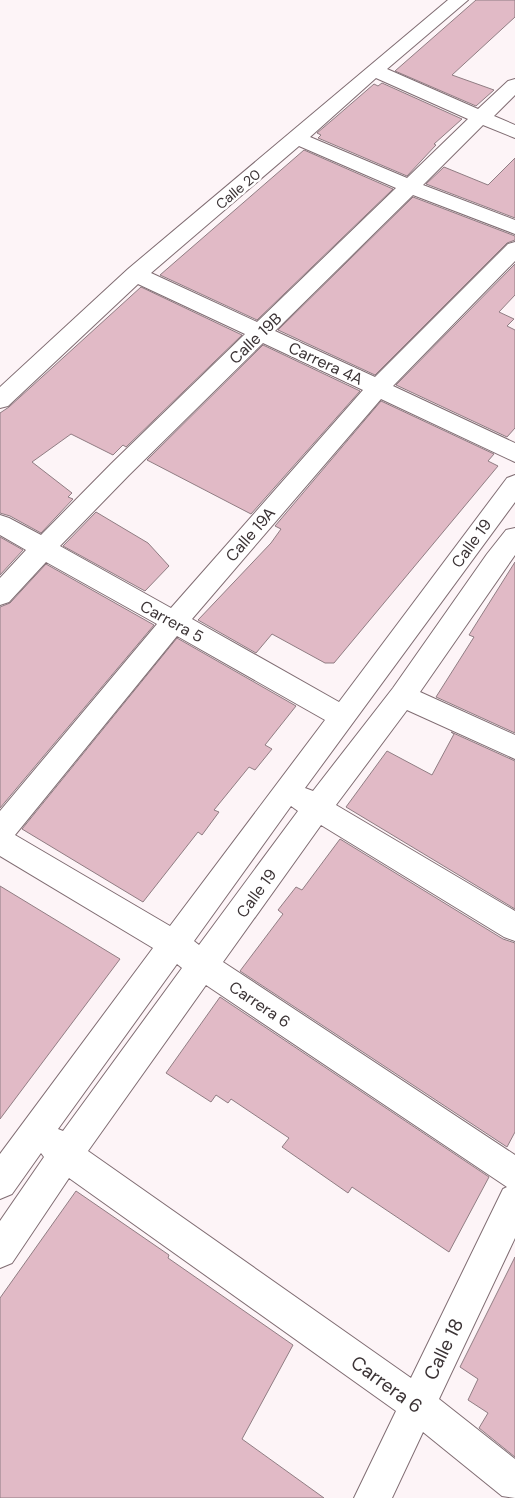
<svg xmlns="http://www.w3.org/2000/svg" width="515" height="1498" viewBox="0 0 515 1498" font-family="'DM Sans',sans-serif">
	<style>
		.building { fill: #e1bac6; stroke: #907d83 }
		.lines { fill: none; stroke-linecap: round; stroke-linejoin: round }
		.street-casing { stroke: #806d73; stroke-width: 2 }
		.street { fill: #fff; fill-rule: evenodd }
		.labels { text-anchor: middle; stroke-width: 5; stroke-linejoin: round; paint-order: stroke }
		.far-street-label { font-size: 14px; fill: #3b3335; stroke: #fff }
		.street-label { font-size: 16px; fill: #3b3335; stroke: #fff }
		.near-street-label { font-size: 19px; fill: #3b3335; stroke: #fff }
	</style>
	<rect width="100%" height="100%" fill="#fdf4f7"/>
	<!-- building -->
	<path class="building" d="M476,0H515V17L452,75L494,90L476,106L395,71Z
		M382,83L462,119L434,144L436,145L407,176L318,138L321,135L317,133L337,116L374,84L378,86Z
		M304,150L393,189L257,320L160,275Z
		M515,158V218L426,184L444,167L488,185Z
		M413,197L515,236V240L507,243L375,375L278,330Z
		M515,264V295L499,312L514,319L507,326L515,330V428L507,437L396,385Z
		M141,287L242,335L126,447L123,445L113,455L71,434L32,462L72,493L68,497L73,499L41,533L10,516L0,513V413L9,407Z
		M263,345L360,391L251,514L147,460Z
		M381,401L494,454L488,461L498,466L334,663H325L272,634L256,653L198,620L271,543L281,529L275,526Z
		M96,512L148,543L169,566L145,591L63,546Z
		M0,537L23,550L0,575Z
		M515,562V733L436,697L474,637L469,635Z
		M46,564L154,625L0,808V607L10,603Z
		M177,638L296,706L265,745L272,749L255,770L249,767L214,810L219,812L202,835L198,832L143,902L22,829Z
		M451,732L515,761V909L346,807L387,751L432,775L454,734Z
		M340,839L503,939L515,943V1132L507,1147L240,971L283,914L278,910L296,887L302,890Z
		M0,886L120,959L0,1119Z
		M220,997L489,1177L449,1252L352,1187L348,1193L282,1147L289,1138L231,1099L228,1103L216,1095L211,1102L166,1073Z
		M76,1191L169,1255L168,1258L293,1345L242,1439L324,1498H0V1298Z
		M515,1257V1457L479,1428L488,1413L468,1400L478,1379L460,1367Z"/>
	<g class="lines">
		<defs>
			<path id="street" d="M448,0H468L387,69L478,109L508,81L515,79V95L494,116L515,125V138L483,125L423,185L515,220V234L413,195L275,331L375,377L508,244L515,242V261L393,386L515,443V462L381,399L192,619L339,702L507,478L515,475V502L305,788L313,791L393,688L487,554L506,530L515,528V555L420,692L515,735V759L407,710L336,805L515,911V941L504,937L321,825L223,962L515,1155V1238L439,1399L515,1459V1498L502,1496L423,1432L392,1498H354L396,1411L69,1178L12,1263L0,1268V1221L44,1157L41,1153L12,1194L0,1199V1154L153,948L0,856V811L157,624L46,562L9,602L0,605V578L26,550L0,535V515L9,518L41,535L112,463L245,334L138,284L8,406L0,408V387L128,269ZM376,78L468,119L407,178L310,137ZM299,146L396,188L257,322L151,273ZM263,343L363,390L171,608L60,546L129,475ZM177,636L325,720L170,926L15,835ZM291,806L298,811L199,945L194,941ZM177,964L182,968L63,1131L58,1129ZM206,985L507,1187L503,1189L411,1378L88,1151Z"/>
		</defs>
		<!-- street casing -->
		<use href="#street" class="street-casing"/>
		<!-- street -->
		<use href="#street" class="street"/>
	</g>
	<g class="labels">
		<!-- far-street labels -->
		<g class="far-street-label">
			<text transform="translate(238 189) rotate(-40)" y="5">Calle 20</text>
		</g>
		<!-- street labels -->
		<g class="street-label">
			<text transform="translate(255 338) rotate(-44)" y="6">Calle 19B</text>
			<text transform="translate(326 363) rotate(25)" y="6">Carrera 4A</text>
			<text transform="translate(250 534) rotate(-49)" y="6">Calle 19A</text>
			<text transform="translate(471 543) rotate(-54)" y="6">Calle 19</text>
			<text transform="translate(172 621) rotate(29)" y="6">Carrera 5</text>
			<text transform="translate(256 893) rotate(-54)" y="6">Calle 19</text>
			<text transform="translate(260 1004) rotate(34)" y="6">Carrera 6</text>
		</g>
		<!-- near-street labels -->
		<g class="near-street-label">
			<text transform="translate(443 1349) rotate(-64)" y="7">Calle 18</text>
			<text transform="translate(387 1384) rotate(36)" y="7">Carrera 6</text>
		</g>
	</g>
</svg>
